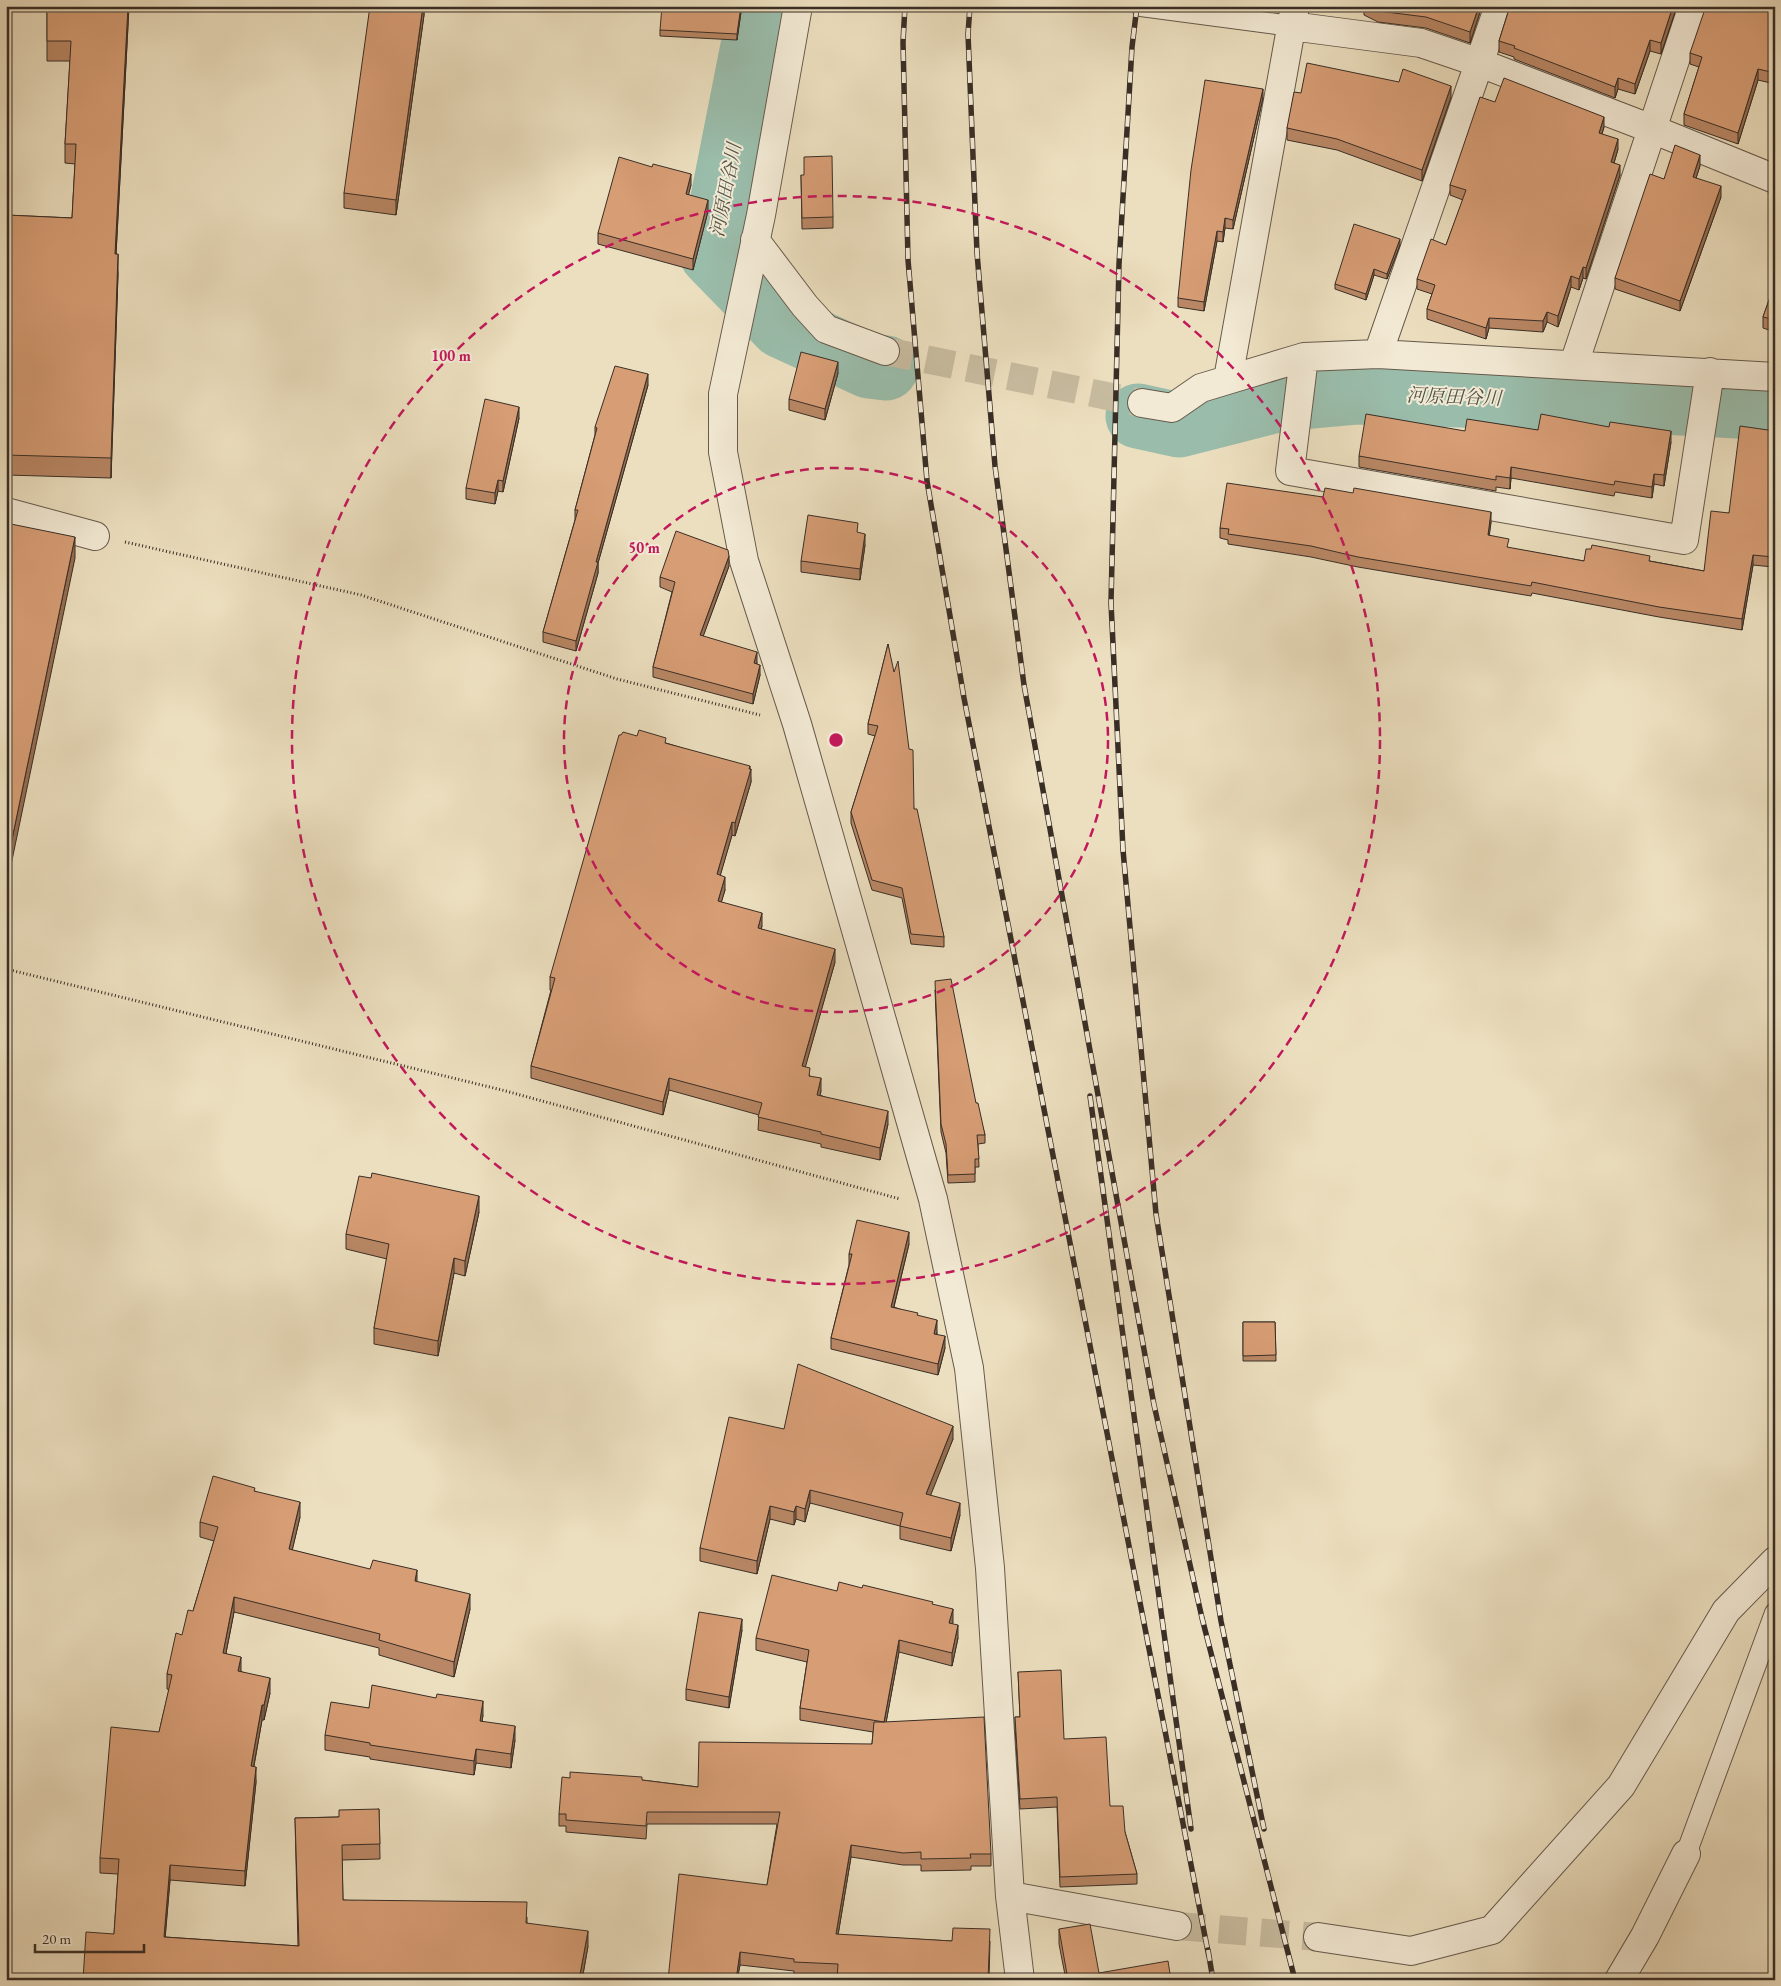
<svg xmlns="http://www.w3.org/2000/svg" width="1781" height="1986" viewBox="0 0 1781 1986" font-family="'EB Garamond','Noto Serif JP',serif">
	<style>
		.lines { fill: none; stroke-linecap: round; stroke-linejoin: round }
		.river { stroke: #9abdab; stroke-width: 65 }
		.minor-tunnel { stroke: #c8bca0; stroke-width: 28; stroke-dasharray: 28 14; stroke-linecap: butt }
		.service-casing { stroke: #665a4c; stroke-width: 22 }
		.minor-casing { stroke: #665a4c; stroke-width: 30 }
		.path { stroke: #392e26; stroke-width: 3; stroke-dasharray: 1 2.5; stroke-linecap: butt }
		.service { stroke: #f3ead5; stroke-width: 20 }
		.minor { stroke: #f3ead5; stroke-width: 28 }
		.rail-casing { stroke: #392e26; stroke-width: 5.5 }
		.rail { stroke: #f3ead5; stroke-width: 4; stroke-dasharray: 11; stroke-linecap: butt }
		.wall { fill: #b98765; stroke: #392e26 }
		.shaded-wall { fill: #966e52; stroke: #392e26 }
		.building { fill: #d79d75; stroke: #392e26 }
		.ring { fill: none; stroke: #c2185b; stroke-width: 2.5; stroke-dasharray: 9 6 }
		.labels { text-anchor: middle; stroke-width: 4; stroke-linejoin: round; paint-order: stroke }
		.water-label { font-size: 19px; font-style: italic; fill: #515247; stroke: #f3ead5 }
		.centre { fill: #c2185b; stroke: #f3ead5; stroke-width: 2.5 }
		.ring-label { font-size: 15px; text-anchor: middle; font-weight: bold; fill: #c2185b; stroke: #f3ead5; stroke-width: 4; stroke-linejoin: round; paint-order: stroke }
	</style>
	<rect width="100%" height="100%" fill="#ecdfbf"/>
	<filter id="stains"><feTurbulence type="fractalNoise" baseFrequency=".004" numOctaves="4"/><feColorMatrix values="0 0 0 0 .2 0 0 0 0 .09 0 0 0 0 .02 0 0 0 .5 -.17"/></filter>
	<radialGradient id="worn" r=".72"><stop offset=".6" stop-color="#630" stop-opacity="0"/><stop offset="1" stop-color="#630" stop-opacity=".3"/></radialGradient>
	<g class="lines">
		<!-- river -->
		<path class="river" d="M754,6L758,21L712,254L782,326L869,366L886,368
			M1138,416L1179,425L1281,399L1358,392L1625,400L1775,408"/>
		<!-- minor-tunnel -->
		<path class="minor-tunnel" d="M885,351L1142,403
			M1177,1926L1318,1937"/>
		<defs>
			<path id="service" d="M1141,6L1291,26
				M1686,1854L1775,1613"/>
			<path id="minor" d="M798,6L761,215L723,394V452L744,561L797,724L933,1199L969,1368L990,1568L1010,1896L1020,1980
				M1291,26L1421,43L1480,63L1652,129L1775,179
				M755,240L805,306L826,329L885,351
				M1378,354L1499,6
				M1304,357L1290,471L1684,540L1710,372
				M1574,364L1693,6
				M1228,379L1295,6
				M1142,403L1172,408L1201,388L1304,357L1378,354L1775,377
				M6,512L95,536
				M1010,1896L1177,1926
				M1318,1937L1411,1951L1492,1930L1621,1786L1726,1611L1775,1561
				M1619,1980L1645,1936L1686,1854"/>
		</defs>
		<!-- service casing -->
		<use href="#service" class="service-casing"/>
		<!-- minor casing -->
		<use href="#minor" class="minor-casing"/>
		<!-- path -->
		<path class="path" d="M125,542L361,595L617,679L760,715
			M6,969L502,1090L900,1199"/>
		<!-- service -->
		<use href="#service" class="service"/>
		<!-- minor -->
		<use href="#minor" class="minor"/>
		<defs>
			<path id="rail" d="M905,6L903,42L908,260L927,481L964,698L1209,1957
				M970,6L968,34L977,253L995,466L1024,685L1154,1405L1202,1618L1295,1980
				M1137,6L1132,47L1119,264L1111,603L1123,850L1156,1214L1221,1621L1264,1829
				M1090,1096L1191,1829
				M1208,1950L1213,1980"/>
		</defs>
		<!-- rail casing -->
		<use href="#rail" class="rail-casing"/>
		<!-- rail -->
		<use href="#rail" class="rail"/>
	</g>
	<!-- wall -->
	<path class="wall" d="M47,6H129L116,254L118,274L111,478L6,475V215L72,218L75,164L65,163V144L70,61H47Z
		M424,6V15L396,215L344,208V193Z
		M1364,6H1482L1470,43L1426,28L1378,22L1364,15Z
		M1510,6H1677L1661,54L1650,51L1635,94L1618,89L1615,98L1514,59V57L1499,52V41Z
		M1775,6V84L1758,80L1738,144L1684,125V114L1699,67L1690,64V53Z
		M741,12L737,40L660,36V30Z
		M1301,93L1451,97L1422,181L1337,150L1287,140V128Z
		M1263,98L1233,229L1225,228L1223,242L1217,241L1204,311L1178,307V298Z
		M1495,102L1604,127L1602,134L1618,149L1614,163L1620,175L1586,279L1583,278L1579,290L1571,287L1558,327L1547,322L1543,332L1489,328L1486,339L1427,319V309L1432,294L1417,289V279L1446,245L1463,200L1450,195V185Z
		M1700,166L1696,178L1721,197L1680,311L1615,289V278L1664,179Z
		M801,175L833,217V228L802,229Z
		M691,185L688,194L708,211L693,270L598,244V233Z
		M1400,245L1387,279L1374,275L1366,300L1335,289V284Z
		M1775,283V332L1763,328V317Z
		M838,373L825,420L789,410V399Z
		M648,385L598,563V573L576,651L543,642V632L575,520V510L595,435V427Z
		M519,418L503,492L498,491L495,504L466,499V488Z
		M1538,430L1671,442L1664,486L1654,484L1652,498L1615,492L1614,496L1511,478L1510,489L1496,487V491L1359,467V456Z
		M1775,431V557H1774L1773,567L1753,565L1742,630L1659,617L1532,593L1531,596L1358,567L1311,557L1228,544V540L1220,538V528L1491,522L1489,535L1509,548L1584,561H1650L1704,571L1729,513Z
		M858,533L865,545L860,580L801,572V561Z
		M729,566L703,636L757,662V664L760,675L753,704L653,677V667L672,592L660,587V577Z
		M888,644L914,809L944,937V947L911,944L902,898L872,890L851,823V812L875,736L868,734V724Z
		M666,743L750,769L751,782L735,836L732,835L720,875L725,890L721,902L762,926L761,929L835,962L805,1067L810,1076L821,1091L820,1095L888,1124L880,1160L821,1147V1144L758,1130L759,1115L669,1090L663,1115L531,1078V1066L551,990H550V977Z
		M935,990L976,1103L985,1135V1143L978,1144L979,1167H975V1182L948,1183L946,1153L941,1132Z
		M479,1212L465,1276L454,1273L438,1356L374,1344V1328L387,1259L346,1249V1234Z
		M909,1244L894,1307L918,1316L937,1332V1335L945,1348L938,1375L831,1349V1338L849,1265V1254Z
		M1243,1322H1275L1276,1361H1243Z
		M784,1429L953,1439L930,1495L960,1515L951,1551L900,1539V1526L810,1503L805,1522L796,1519L794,1525L770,1519L757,1574L700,1561V1548Z
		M255,1491L300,1517L292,1550L417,1582L470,1609L454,1677L379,1655V1648L234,1612L226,1653L241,1671L270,1693L264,1720H262L254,1766L256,1782L245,1886L170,1880L165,1937L298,1946L295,1818L339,1817L379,1809L380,1859L342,1860L343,1900L527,1917V1923L588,1946L582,1980H83L114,1934L118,1874L100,1873V1858L159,1732L169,1690L167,1689V1674L193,1611L214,1541L200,1537V1522Z
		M837,1591L933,1605L953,1622L952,1624L958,1638L952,1666L899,1652L886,1722L991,1854V1866H971V1870L921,1871V1865H903L851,1857L838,1935L952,1941H990L989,1980H837L838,1976L794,1975V1971L740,1965L737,1980H668L767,1885L777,1824H647L646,1839L566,1832V1826H559V1814L642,1780L698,1787L872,1744L873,1732L800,1720V1708L807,1662L756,1650V1638Z
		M742,1630L729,1708L686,1700V1689Z
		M1018,1672L1110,1806L1125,1832L1137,1874V1884L1060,1887L1057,1807L1020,1809L1015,1727V1717H1020Z
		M369,1708L483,1715L482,1721L515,1740L511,1768L476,1763L474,1775L370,1759V1757L325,1750V1735Z
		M1059,1929L1099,1973L1171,1980H1066L1059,1944Z"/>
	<!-- shaded-wall -->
	<path class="shaded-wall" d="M128,6H129L115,274V254Z
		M423,6H424V15L396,215V200Z
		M741,6V12L737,40V34Z
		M1479,6H1482L1470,43V32Z
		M1673,6H1677L1661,54V43Z
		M1650,40V51L1635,94V84Z
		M1758,69V80L1738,144V133Z
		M1618,78V89L1615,98V87Z
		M1451,86V97L1422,181V170Z
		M1263,89V98L1233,229V220Z
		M1604,117V127L1599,143V133Z
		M1618,139V149L1611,173V162Z
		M1700,155V166L1693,187V177Z
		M1620,165V175L1586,279V268Z
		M691,174V185L686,205V194Z
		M1721,186V197L1680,311V301Z
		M708,200V211L693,270V259Z
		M1225,218V228L1223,242V232Z
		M1217,231V241L1204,311V302Z
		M1400,239V245L1387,279V274Z
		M118,254V274L111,478V458Z
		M1583,267V278L1579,290V279Z
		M1374,269V275L1366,300V294Z
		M1571,276V287L1558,327V316Z
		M1547,312V322L1543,332V321Z
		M1489,318V328L1486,339V328Z
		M838,362V373L825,420V409Z
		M648,374V385L598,563V573L576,651V641L596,562Z
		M519,407V418L503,492V481Z
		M1671,431V442L1664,486V475Z
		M1511,467V478L1510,489V478Z
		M1654,474V484L1652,498V487Z
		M498,480V491L495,504V493Z
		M1491,512V522L1488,546V535Z
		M865,534V545L860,580V569Z
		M75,537V558L6,889V868Z
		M1774,547V557L1773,567V557Z
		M1753,555V565L1742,630V619Z
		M729,556V566L700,645V635Z
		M757,652V662L754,673V663Z
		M760,665V675L753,704V694Z
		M750,766V773L751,769V782L735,836V823Z
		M732,822V835L717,887V874Z
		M725,877V890L718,914V901Z
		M762,913V926L758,941V928Z
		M835,949V962L802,1079V1066Z
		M669,1078V1090L663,1115V1102Z
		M821,1078V1091L817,1108V1095Z
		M888,1111V1124L880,1160V1148Z
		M479,1196V1212L465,1276V1261Z
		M909,1232V1244L891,1318V1307Z
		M454,1258V1273L438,1356V1341Z
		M937,1320V1332L934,1345V1334Z
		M945,1336V1348L938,1375V1364Z
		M953,1426V1439L926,1507V1494Z
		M810,1490V1503L805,1522V1509Z
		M300,1502V1517L289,1564V1549Z
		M960,1503V1515L951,1551V1538Z
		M770,1506V1519L757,1574V1561Z
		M796,1506V1519L794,1525V1512Z
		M417,1570V1585L415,1581Z
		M470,1594V1609L454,1677V1662Z
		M234,1597V1612L223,1668V1653Z
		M953,1609V1622L949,1635V1623Z
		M742,1619V1630L729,1708V1697Z
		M958,1625V1638L952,1666V1653Z
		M899,1640V1652L884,1734V1722Z
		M241,1657V1672L238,1671Z
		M270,1678V1693L264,1720V1705Z
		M483,1701V1715L480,1735V1721Z
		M262,1705V1720L251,1781V1766Z
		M515,1726V1740L511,1768V1754Z
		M476,1749V1763L474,1775V1761Z
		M256,1767V1782L245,1886V1871Z
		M851,1845V1857L836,1947V1934Z
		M170,1865V1880L164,1952V1937Z
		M588,1931V1946L582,1980H579Z
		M740,1952V1965L737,1980H736Z"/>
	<!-- building -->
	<path class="building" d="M47,6H128L115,254H118L111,458L6,455V215L72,218L76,144H65L71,41H47Z
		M370,6H423L396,200L344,193Z
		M662,6H741L737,34L660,30Z
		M1369,6H1479L1470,32L1426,17L1378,11Z
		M1510,6H1673L1661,43L1650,40L1635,84L1618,78L1615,87L1514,48L1515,46L1499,41Z
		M1706,6H1775V73L1758,69L1738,133L1684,114L1702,57L1690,53Z
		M1307,63L1399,82L1403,69L1451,86L1422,170L1337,139L1287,128L1294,92L1301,93Z
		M1504,78L1604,117L1599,133L1618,139L1611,162L1620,165L1586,268L1583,267L1579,279L1571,276L1558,316L1547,312L1543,321L1489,318L1486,328L1427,309L1435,285L1417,279L1431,239L1446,245L1466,190L1450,185L1480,97L1495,102Z
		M1205,80L1263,89L1233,220L1225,218L1223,232L1217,231L1204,302L1178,298L1191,170Z
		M1675,145L1700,155L1693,177L1721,186L1680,301L1615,278L1650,174L1664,179Z
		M832,156L833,217L802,218L801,175H804V157Z
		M619,157L652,167L653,164L691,174L686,194L708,200L693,259L598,233Z
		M1354,224L1400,239L1387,274L1374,269L1366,294L1335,284Z
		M1775,283V320L1763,317Z
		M801,352L838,362L825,409L789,399Z
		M615,366L648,374L596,562H598L576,641L543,632L578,510H575L597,428L595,427Z
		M485,399L519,407L503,481L498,480L495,493L466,488Z
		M1366,414L1465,431L1467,419L1538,430L1541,414L1609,427L1610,422L1671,431L1664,475L1654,474L1652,487L1615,481L1614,485L1511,467L1510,478L1496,476V480L1359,456Z
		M1740,426L1775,431V547H1774L1773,557L1753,555L1742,619L1659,607L1532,582L1531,586L1358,557L1311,546L1228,534L1229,529L1220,528L1227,483L1323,497L1325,488L1353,493L1354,488L1491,512L1488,535L1509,539L1507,547L1584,561L1586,549H1591L1592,545L1650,556L1649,561L1704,571L1711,511L1729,513Z
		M808,515L858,523L857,532L865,534L860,569L801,561Z
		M6,523L75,537L6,868Z
		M676,531L728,550L729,556L700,635L757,652L754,663L760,665L753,694L653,667L675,582L660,577Z
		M888,644L894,672L898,661L909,749L913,750L914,809H917L944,937L911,934L902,888L872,880L851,812L878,726L868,724Z
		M639,730L666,738L665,743L750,766L749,769H751L735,823L732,822L717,874L725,877L718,901L762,913L758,928L835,949L802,1066L810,1068L809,1076L821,1078L817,1095L888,1111L880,1148L821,1134V1132L758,1117L762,1103L669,1078L663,1102L531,1066L555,978L550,977L619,735H621L623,732L637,736Z
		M951,979L976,1103H978L985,1135H977L979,1159H975V1174L948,1175L946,1144L941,1124L935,981Z
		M372,1173L479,1196L465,1261L454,1258L438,1341L374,1328L389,1244L346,1234L359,1176L371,1178Z
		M857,1220L909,1232L891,1307L918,1313L917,1315L937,1320L934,1334L945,1336L938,1364L831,1338L852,1254H849Z
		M1243,1322H1275L1276,1355L1243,1356Z
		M798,1364L953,1426L926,1494L960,1503L951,1538L900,1526L903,1513L810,1490L805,1509L796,1506L794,1512L770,1506L757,1561L700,1548L729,1417L784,1429Z
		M213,1476L255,1488L254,1491L300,1502L289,1549L370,1569L373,1560L417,1570L415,1581L470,1594L454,1662L379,1640L380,1634L234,1597L223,1653L241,1657L238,1671L270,1678L264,1705H262L251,1766L256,1767L245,1871L170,1865L164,1937L299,1946L295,1818L339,1817V1810L379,1809L380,1844L342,1845L343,1900L527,1902L526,1923L588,1931L579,1980H83L86,1932L114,1934L119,1859L100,1858L111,1727L159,1732L172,1675L167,1674L176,1633L182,1635L188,1610L193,1611L218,1527L200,1522Z
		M772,1575L837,1591L839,1582L862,1588L863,1585L933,1602L932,1604L953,1609L949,1623L958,1625L952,1653L899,1640L884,1722L984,1717L991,1854H970L971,1858L921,1859V1852L903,1853L851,1845L836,1934L952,1941L953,1928L990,1929L988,1980H837L838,1964L794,1962V1959L740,1952L736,1980H668L679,1874L767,1885L780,1812H647L646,1826L566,1820V1814H559L562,1777L570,1778V1772L642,1777V1780L698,1787L699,1742L872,1744L874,1722H884L800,1708L809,1650L756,1638Z
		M699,1612L742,1619L729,1697L686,1689Z
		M1061,1670L1064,1739L1106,1737L1110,1806H1123L1125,1832L1137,1874L1060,1877L1057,1797L1020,1799L1015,1717H1020L1018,1672Z
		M372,1685L436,1698L437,1694L483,1701L480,1721L515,1726L511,1754L476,1749L474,1761L370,1745V1743L325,1735L331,1702L369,1708Z
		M1090,1924L1099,1973L1168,1961L1171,1980H1068L1059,1929Z"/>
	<!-- distance rings -->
	<g class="ring">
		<circle cx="836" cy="740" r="272"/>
		<circle cx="836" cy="740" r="544"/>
	</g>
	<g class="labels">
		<!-- water labels -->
		<g class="water-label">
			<text transform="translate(725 190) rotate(-79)" y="7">河原田谷川</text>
			<text transform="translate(1454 396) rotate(2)" y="7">河原田谷川</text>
		</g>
	</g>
	<circle cx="836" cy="740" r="8" class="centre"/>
	<g class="ring-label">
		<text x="451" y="361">100 m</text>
		<text x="644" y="553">50 m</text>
	</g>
	<!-- margin -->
	<rect width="1781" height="1986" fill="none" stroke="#ecdfbf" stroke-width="25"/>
	<rect x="8" y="8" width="1766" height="1971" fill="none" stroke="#392e26" stroke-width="2.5"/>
	<rect x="12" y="12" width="1756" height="1961" fill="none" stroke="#392e26"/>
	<!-- scale -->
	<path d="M35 1944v8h109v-8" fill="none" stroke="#392e26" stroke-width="2.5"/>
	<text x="42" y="1944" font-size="15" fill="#392e26" stroke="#f3ead5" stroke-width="4" paint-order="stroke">20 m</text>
	<rect width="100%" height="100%" filter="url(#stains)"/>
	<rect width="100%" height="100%" fill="url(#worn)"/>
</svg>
